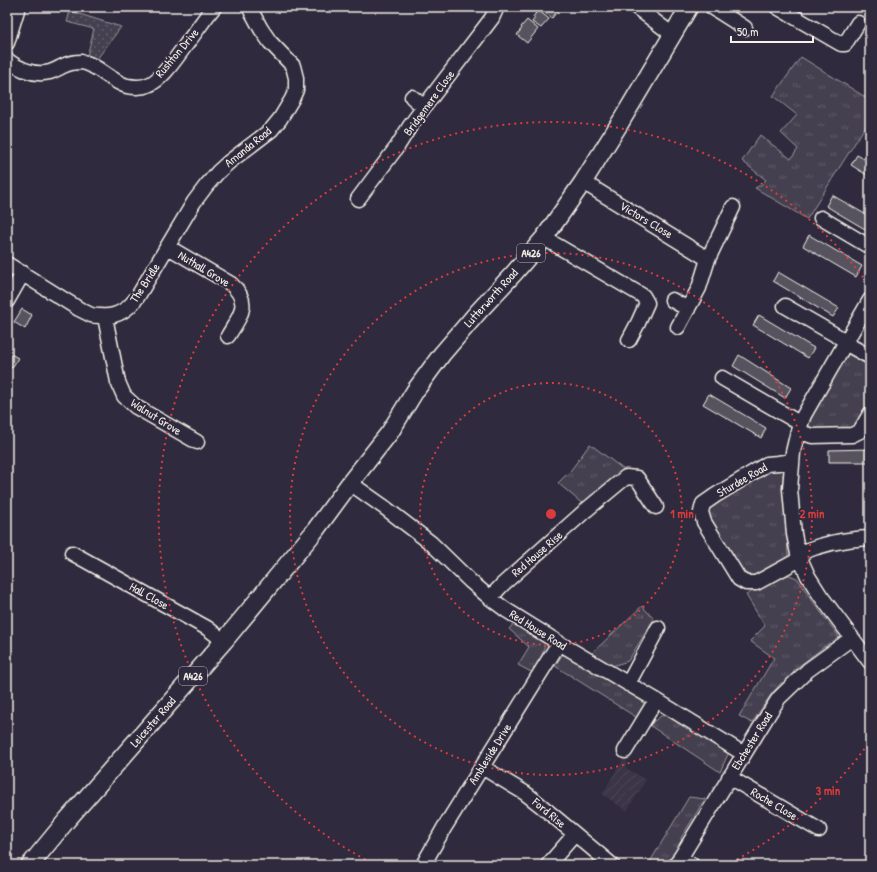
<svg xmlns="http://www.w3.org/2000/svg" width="877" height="872" viewBox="0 0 877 872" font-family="'Patrick Hand',sans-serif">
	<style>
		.industrial { fill: url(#industrial-furrows) }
		.grass { fill: url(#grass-tufts); stroke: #9c989c }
		.park { fill: url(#park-dots); stroke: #9c989c }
		.building { fill: #56525f; stroke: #f4f1e8 }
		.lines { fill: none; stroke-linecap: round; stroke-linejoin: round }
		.minor-casing { stroke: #f4f1e8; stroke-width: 17 }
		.major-casing { stroke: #f4f1e8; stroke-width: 20 }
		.minor { stroke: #2f2a3d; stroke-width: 14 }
		.major { stroke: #2f2a3d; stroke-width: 17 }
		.ring { fill: none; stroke: #d93c3b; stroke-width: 2; stroke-dasharray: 2 4 }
		.labels { text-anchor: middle; stroke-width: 4; stroke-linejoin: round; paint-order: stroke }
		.shield { fill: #2f2a3d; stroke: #b9b5b5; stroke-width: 1 }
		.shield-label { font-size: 11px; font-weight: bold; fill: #f4f1e8 }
		.street-label { font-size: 12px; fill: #f4f1e8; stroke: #2f2a3d }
		.centre { fill: #d93c3b; stroke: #2f2a3d; stroke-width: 2 }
		.ring-label { font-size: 12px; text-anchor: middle; font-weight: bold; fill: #d93c3b; stroke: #2f2a3d; stroke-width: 4; stroke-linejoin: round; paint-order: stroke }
	</style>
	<defs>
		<pattern id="industrial-furrows" width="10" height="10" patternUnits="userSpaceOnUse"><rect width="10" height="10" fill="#3b3647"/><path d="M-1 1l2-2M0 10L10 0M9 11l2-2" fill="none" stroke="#4e4a59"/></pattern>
		<pattern id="grass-tufts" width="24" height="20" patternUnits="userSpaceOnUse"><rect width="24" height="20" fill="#454050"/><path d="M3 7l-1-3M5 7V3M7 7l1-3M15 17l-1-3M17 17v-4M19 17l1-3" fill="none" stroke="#605c69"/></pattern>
		<pattern id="park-dots" width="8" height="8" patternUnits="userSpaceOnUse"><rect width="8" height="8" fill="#454050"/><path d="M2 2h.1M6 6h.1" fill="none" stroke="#605c69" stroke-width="1.8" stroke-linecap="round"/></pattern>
	</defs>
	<rect width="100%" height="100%" fill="#2f2a3d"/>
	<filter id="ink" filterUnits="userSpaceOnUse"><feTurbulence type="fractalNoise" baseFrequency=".025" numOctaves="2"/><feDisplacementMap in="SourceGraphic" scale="8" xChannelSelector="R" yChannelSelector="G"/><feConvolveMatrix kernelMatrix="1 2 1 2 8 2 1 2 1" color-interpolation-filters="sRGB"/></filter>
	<g filter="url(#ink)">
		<!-- industrial -->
		<path class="industrial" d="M623,759L627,761L626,768L646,780L627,811L602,794Z"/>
		<!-- grass -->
		<path class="grass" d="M801,57L870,100V119L807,219L755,188L761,185L766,180L742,161L760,135L791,159L798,149L781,133L797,115L773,96Z
			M845,343L870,357V414L860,431L812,436L801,424Z
			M590,444L627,472L586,507L558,483L571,470Z
			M792,461L786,508L788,558L746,583L701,512L753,472Z
			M784,573L797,578L814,603L838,635V642L835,645L829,643L794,670V676L787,683H781L770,696L752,723L739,716L774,658L750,641L765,626L746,595Z
			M642,606L654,619L628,661L612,666L592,653Z
			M516,621L545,643L542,657L533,673L518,665L529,647L509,629Z
			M566,654L641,698C648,706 644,710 639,719L555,666L562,655Z
			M665,713L729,752L720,772L649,725Z
			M689,797L705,799L681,838L682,844L669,865H648Z"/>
		<!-- park -->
		<path class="park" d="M70,11L121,27L94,63L86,60L94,29L67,22Z"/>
		<!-- building -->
		<path class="building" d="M544,7H558L560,8L552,18L543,11L545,8Z
			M538,10L549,19L541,28L532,22L535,18L533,17Z
			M527,20L538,29L527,43L517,35L522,28L521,27Z
			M857,155L870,162V177L851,165Z
			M832,195L870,217V232L826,206Z
			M809,235L862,266L856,277L803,246Z
			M778,272L839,308L833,317L773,281Z
			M22,309L32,315L25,329L14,322Z
			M759,315L814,348L808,358L753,325Z
			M7,352L18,358L12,368L7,366Z
			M739,355L791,388L785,398L733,366Z
			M709,394L766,428L761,438L703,404Z
			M870,449V462H829V450Z"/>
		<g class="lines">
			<defs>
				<path id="minor" d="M636,7L673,35
					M712,7L745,28
					M777,7L841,44H845L858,23
					M7,43L18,7
					M7,60C19,69 34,76 50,72C54,71 59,68 63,66C69,63 75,62 81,62C96,63 111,82 127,86C133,87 141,88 148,85C162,80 176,58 185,46C195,33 204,19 214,7
					M412,97L424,107
					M583,182L708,259
					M358,199L397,147L410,126L424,107L492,18L497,7
					M821,218L870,247
					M544,238L643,296L647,303L638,323L629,340
					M168,247L231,284C252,303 240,316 228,336
					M7,264L79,309C83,311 87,313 91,315C94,316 97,316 100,316C117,318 129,309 138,296L194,202L206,186L218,172L229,162L271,130L280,119L292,99L296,90V78L293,66L270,42L261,29L249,7
					M672,300L688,309
					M870,300L804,415L798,431L793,452L790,489L794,534L798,554L808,576L820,595L870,662
					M7,301L23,273
					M785,306L846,341
					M105,317L118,382L124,396L136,407L197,442
					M678,327L699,288L708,259L733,207
					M845,343L870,357
					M722,378L801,424
					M798,431L812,436L852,435L860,431L870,414
					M792,461L778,463L767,464L716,495L703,504L701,512L704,522L739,579L746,583H756L800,559
					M350,483L384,507L431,543L470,581L490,598L506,610L559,643L656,700L744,754
					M72,553L207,628L224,641
					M798,554C821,544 845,539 870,538
					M490,598L502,585L585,511L626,477L637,478L656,507
					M628,684L658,628
					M625,751L656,700
					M482,767L525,793L539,804L612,865
					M729,777L819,830
					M680,858L692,865
					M423,865L444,828L559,643
					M548,865L575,834
					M676,865L768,715L779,698L808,670L852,638"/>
				<path id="major" d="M30,865L67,820L224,641L314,532L350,483L390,432L415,391L442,354L478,312L515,272L544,238L583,182L620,123L689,7"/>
			</defs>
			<!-- minor casing -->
			<use href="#minor" class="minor-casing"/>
			<!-- major casing -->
			<use href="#major" class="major-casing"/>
			<!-- minor -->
			<use href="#minor" class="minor"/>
			<!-- major -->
			<use href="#major" class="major"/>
		</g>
	</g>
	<!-- distance rings -->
	<g class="ring">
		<circle cx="551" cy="514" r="131"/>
		<circle cx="551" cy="514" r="261"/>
		<path d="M868 744A392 392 0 0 1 726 865M376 865A392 392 0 1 1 868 284"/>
	</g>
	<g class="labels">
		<!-- shield labels -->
		<g class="shield">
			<rect x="517" y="244" width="28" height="18" rx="3"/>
			<rect x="179" y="667" width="28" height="18" rx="3"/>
		</g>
		<g class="shield-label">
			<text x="531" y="257">A426</text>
			<text x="193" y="680">A426</text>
		</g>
		<!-- street labels -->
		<g class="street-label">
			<text transform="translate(177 53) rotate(-50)" y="4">Rushton Drive</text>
			<text transform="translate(429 103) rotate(-54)" y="4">Bridgemere Close</text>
			<text transform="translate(248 147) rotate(-39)" y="4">Amanda Road</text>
			<text transform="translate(646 220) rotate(31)" y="4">Victors Close</text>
			<text transform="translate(204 269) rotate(31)" y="4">Nuthall Grove</text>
			<text transform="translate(145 283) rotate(-57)" y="4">The Bridle</text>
			<text transform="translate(491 298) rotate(-48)" y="4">Lutterworth Road</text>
			<text transform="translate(156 417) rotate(32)" y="4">Walnut Grove</text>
			<text transform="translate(742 480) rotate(-30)" y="4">Sturdee Road</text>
			<text transform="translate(537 554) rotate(-41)" y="4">Red House Rise</text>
			<text transform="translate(149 596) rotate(29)" y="4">Hall Close</text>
			<text transform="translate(538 630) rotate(32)" y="4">Red House Road</text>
			<text transform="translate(153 722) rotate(-49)" y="4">Leicester Road</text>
			<text transform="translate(752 741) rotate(-58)" y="4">Ebchester Road</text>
			<text transform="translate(490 754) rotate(-58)" y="4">Ambleside Drive</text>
			<text transform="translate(774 804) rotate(31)" y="4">Roche Close</text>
			<text transform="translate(549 813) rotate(40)" y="4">Ford Rise</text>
		</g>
	</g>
	<circle cx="551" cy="514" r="6" class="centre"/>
	<g class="ring-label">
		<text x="682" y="518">1 min</text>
		<text x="812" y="518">2 min</text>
		<text x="828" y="795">3 min</text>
	</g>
	<!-- margin -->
	<rect width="877" height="872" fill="none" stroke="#2f2a3d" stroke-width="24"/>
	<rect x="12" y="12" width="853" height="848" fill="none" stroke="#f4f1e8" stroke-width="1.5" filter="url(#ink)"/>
	<!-- scale -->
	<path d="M731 36v6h82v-6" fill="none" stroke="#f4f1e8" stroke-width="2"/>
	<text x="737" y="36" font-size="12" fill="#f4f1e8" stroke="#2f2a3d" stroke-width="3" paint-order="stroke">50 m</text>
</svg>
